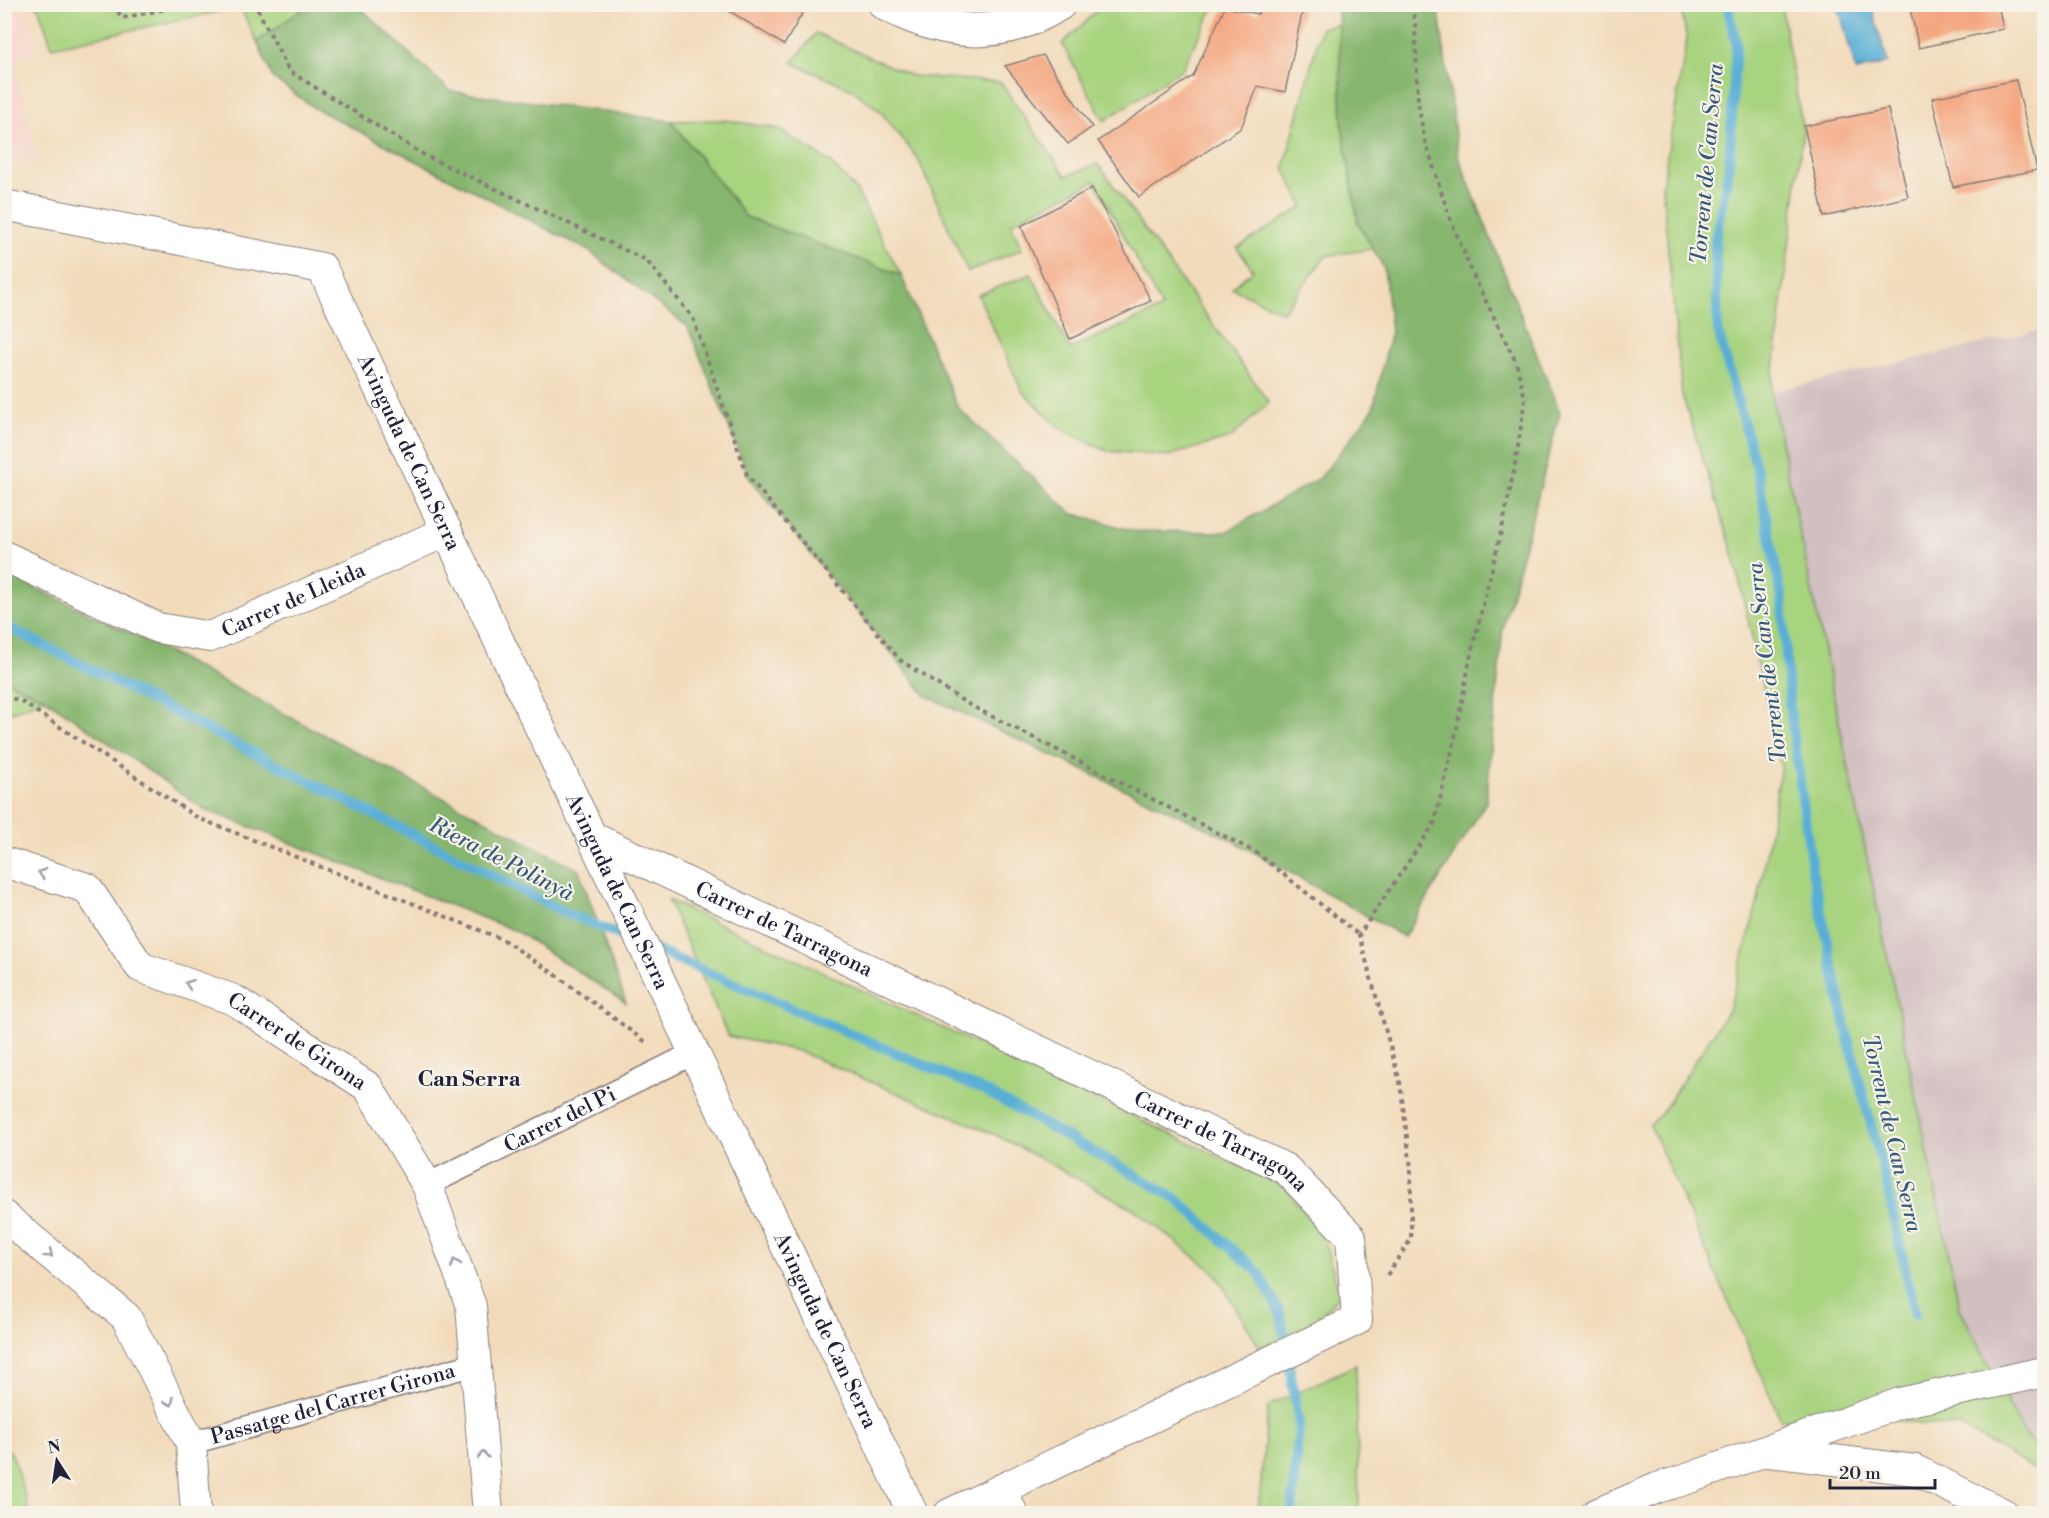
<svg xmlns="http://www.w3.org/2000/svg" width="2049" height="1518" viewBox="0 0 2049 1518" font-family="'Libre Bodoni',serif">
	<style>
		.built { fill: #f7d1c7 }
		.industrial { fill: #d2bfc0 }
		.green { fill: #a8d37f; stroke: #657a5d; stroke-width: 1.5 }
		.forest { fill: #86b56e; stroke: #546c54; stroke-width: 1.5 }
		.water { fill: #59aed5; stroke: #3e6888; stroke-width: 1.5 }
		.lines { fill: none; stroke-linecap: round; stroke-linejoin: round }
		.stream { stroke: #59aed5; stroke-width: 10 }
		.building { fill: #f4a67f }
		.pedestrian-casing { stroke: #8a7e7b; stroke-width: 25 }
		.minor-casing { stroke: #8a7e7b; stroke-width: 32 }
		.secondary-casing { stroke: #8a7e7b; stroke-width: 35 }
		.path { stroke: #8a7e7b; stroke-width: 4; stroke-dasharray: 4.5 4.5; stroke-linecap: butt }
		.pedestrian { stroke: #fff; stroke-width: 22 }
		.minor { stroke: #fff; stroke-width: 30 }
		.secondary { stroke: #fff; stroke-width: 33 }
		.oneway { stroke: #9c9ca7 }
		.labels { text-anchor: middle; stroke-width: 4.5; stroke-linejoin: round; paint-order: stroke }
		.street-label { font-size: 21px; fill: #22223b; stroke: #f7f3e8 }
		.water-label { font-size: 22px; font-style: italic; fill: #385a79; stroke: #f7f3e8 }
		.neighbourhood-label { font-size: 22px; font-weight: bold; fill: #22223b; stroke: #f7f3e8 }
	</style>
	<rect width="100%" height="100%" fill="#f7f3e8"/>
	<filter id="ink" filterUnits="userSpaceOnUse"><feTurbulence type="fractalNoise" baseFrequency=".0167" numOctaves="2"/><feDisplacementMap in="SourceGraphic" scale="12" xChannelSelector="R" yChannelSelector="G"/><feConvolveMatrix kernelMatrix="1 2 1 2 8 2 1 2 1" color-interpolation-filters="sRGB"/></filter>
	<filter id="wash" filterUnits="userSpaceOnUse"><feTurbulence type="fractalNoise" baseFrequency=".008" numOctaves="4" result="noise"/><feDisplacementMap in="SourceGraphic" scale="24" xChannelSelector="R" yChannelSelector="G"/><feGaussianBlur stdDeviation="1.35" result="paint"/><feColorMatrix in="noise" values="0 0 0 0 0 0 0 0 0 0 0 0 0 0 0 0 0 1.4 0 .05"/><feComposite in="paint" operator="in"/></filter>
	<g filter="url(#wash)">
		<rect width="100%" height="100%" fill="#f2dbbb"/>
		<!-- built -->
		<path class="built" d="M5,7L30,16L36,52L15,62L39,166L5,158Z"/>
		<!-- industrial -->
		<path class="industrial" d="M2044,329V1457L2023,1432L1960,1309L1771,392Z"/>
		<!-- green -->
		<path class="green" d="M35,5H309L257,42L240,7L52,47L39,9Z
			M1103,5H1215L1182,69L1104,121L1062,44Z
			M1680,5H1781L1803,131L1771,393L1960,1309L2023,1432L2044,1457V1475L1960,1426L1922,1425L1839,1408L1781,1420L1650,1125L1661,1114L1729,1009L1758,901L1781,766L1732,549L1682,395L1662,187L1687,39Z
			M1340,24L1342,127L1358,223L1373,249L1326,256L1283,312L1232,288L1253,270L1237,248L1303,207L1284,168L1321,28Z
			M816,33L912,76L1000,82L1066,176L1098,164L1269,403L1230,438L1168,456L1107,451L1061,429L1022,391L978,295L1031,274L1070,349L1162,308L1095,181L1011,223L1022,249L968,272L918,159L880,111L850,88L792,63Z
			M725,120L779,129L830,162L856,190L901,275L746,217L671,121Z
			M4,680L44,698L13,712L5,711Z
			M668,900L1285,1187L1323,1237L1340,1294L1314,1322L1260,1348L1215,1273L1134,1209L996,1135L798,1051L728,1036Z
			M1356,1365L1359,1513H1258L1268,1406Z
			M4,1445L13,1456L30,1513H5Z"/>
		<!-- forest -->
		<path class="forest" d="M309,4L357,5L450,91L671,121L746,217L901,275L958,408L1071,513L1134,531L1226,532L1321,477L1373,409L1391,331L1384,268L1358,223L1342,127L1338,5H1438L1458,156L1560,413L1503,627L1486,802L1404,937L1234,841L926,696L750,479L688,327L589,251L313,107L273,78L257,42Z
			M5,574L141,638L579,870L626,1003L516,931L204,809L44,698L5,680Z"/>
		<!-- water -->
		<path class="water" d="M1838,5H1871L1888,63L1856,71Z"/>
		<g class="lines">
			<!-- stream -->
			<path class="stream" d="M1727,4L1736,43L1729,168L1715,241L1718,331L1757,470L1782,599L1790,710L1813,875L1849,1041L1886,1181L1915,1314
				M4,625L560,910L633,941
				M651,948L987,1092L1174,1197L1258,1272L1281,1315L1299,1424L1292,1514"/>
		</g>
		<g id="blocks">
			<!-- building -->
			<path class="building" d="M718,4H808L784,45Z
				M1260,4H1304L1285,92L1258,86L1241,128L1139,197L1098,141L1193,76L1225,7L1258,14Z
				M1909,4H1998L2003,29L1919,48Z
				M1043,55L1092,127L1068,144L1005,66Z
				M2016,80L2037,170L1953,187L1932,98Z
				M1888,109L1908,197L1824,217L1804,126Z
				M1092,188L1151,301L1070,339L1021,226Z"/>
		</g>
	</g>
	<g filter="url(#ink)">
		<use href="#blocks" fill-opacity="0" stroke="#8a7e7b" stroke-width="1.5"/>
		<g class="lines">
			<defs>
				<g id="pedestrian">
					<path id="s1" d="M427,1185L694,1053"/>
					<path id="s2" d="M191,1443L475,1364"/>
				</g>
				<g id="minor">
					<path id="s3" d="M4,205L322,268L913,1514"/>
					<path id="s4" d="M4,556L158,628L210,637L447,531"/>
					<path id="s5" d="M592,837L1286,1169L1351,1237L1357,1320L949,1514"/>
					<path id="s6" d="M4,862L87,888L140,967L234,1000L368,1087L427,1185L471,1306L488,1514"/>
					<path d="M4,1216L126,1317L191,1443L196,1514"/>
					<path d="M1769,1452L1915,1470L2004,1514"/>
					<path d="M1001,1489L1013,1514"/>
					<path d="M1596,1514L1657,1488L1684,1480L1900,1403L2044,1372"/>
				</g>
				<path id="secondary" d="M885,4C944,35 1000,42 1059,4"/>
			</defs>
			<!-- pedestrian casing -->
			<use href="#pedestrian" class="pedestrian-casing"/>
			<!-- minor casing -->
			<use href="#minor" class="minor-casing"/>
			<!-- secondary casing -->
			<use href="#secondary" class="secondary-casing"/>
			<!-- path -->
			<path class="path" d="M113,4L122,18L191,4
				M250,4L257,8L289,71L424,155L646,260L693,318L747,475L900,660L966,703L1257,853L1359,935
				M4,695L22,702L198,818L502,939L556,975L647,1043
				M1387,1275L1411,1239V1168L1400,1082L1359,935L1434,824L1454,743L1471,654L1503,524L1516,460L1525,399L1516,362L1474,277L1448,213L1424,137L1418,102L1415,24L1412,4"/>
			<!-- pedestrian -->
			<use href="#pedestrian" class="pedestrian"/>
			<!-- minor -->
			<use href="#minor" class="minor"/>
			<!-- secondary -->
			<use href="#secondary" class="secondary"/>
		</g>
		<!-- one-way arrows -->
		<defs><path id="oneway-chevron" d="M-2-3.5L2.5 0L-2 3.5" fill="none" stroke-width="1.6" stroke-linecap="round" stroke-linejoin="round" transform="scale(1.5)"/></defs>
		<g class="oneway">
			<use href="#oneway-chevron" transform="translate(42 873) rotate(-163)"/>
			<use href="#oneway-chevron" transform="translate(189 984) rotate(-160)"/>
			<use href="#oneway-chevron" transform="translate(49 1254) rotate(40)"/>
			<use href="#oneway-chevron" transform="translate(455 1263) rotate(-110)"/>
			<use href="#oneway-chevron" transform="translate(170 1402) rotate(63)"/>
			<use href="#oneway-chevron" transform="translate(483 1455) rotate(-95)"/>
		</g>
	</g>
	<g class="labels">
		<!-- street labels -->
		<g class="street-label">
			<text dy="7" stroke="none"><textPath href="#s3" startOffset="528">Avinguda de Can Serra</textPath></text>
			<text dy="7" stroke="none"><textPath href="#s4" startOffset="314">Carrer de Lleida</textPath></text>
			<text dy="7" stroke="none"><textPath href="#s3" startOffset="1014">Avinguda de Can Serra</textPath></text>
			<text dy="7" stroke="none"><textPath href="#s5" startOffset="213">Carrer de Tarragona</textPath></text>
			<text dy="7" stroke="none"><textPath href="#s6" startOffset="357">Carrer de Girona</textPath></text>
			<text dy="7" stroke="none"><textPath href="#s1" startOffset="148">Carrer del Pi</textPath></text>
			<text dy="7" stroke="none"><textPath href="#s5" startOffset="699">Carrer de Tarragona</textPath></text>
			<text dy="7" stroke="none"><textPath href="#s3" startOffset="1500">Avinguda de Can Serra</textPath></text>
			<text dy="7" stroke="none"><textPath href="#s2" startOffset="147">Passatge del Carrer Girona</textPath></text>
		</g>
		<!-- water labels -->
		<g class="water-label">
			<text transform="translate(1706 164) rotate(-85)" y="8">Torrent de Can Serra</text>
			<text transform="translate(1766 663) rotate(-97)" y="8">Torrent de Can Serra</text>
			<text transform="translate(502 858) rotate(27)" y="8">Riera de Polinyà</text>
			<text transform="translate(1893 1133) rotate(77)" y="8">Torrent de Can Serra</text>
		</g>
		<!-- neighbourhood labels -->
		<g class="neighbourhood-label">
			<text x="469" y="1086">Can Serra</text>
		</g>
	</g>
	<!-- margin -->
	<rect width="2049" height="1518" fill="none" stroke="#f7f3e8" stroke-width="24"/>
	<!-- north arrow -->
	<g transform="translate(57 1461) rotate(348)" stroke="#f7f3e8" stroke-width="4.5" paint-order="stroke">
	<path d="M0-4.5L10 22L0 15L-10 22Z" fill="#22223b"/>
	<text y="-9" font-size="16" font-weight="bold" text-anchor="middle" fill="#22223b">N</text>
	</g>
	<!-- scale -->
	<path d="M1830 1479v9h105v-9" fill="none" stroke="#22223b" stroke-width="3"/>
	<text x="1839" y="1479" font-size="18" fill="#22223b" stroke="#f7f3e8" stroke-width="4.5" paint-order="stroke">20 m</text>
</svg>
